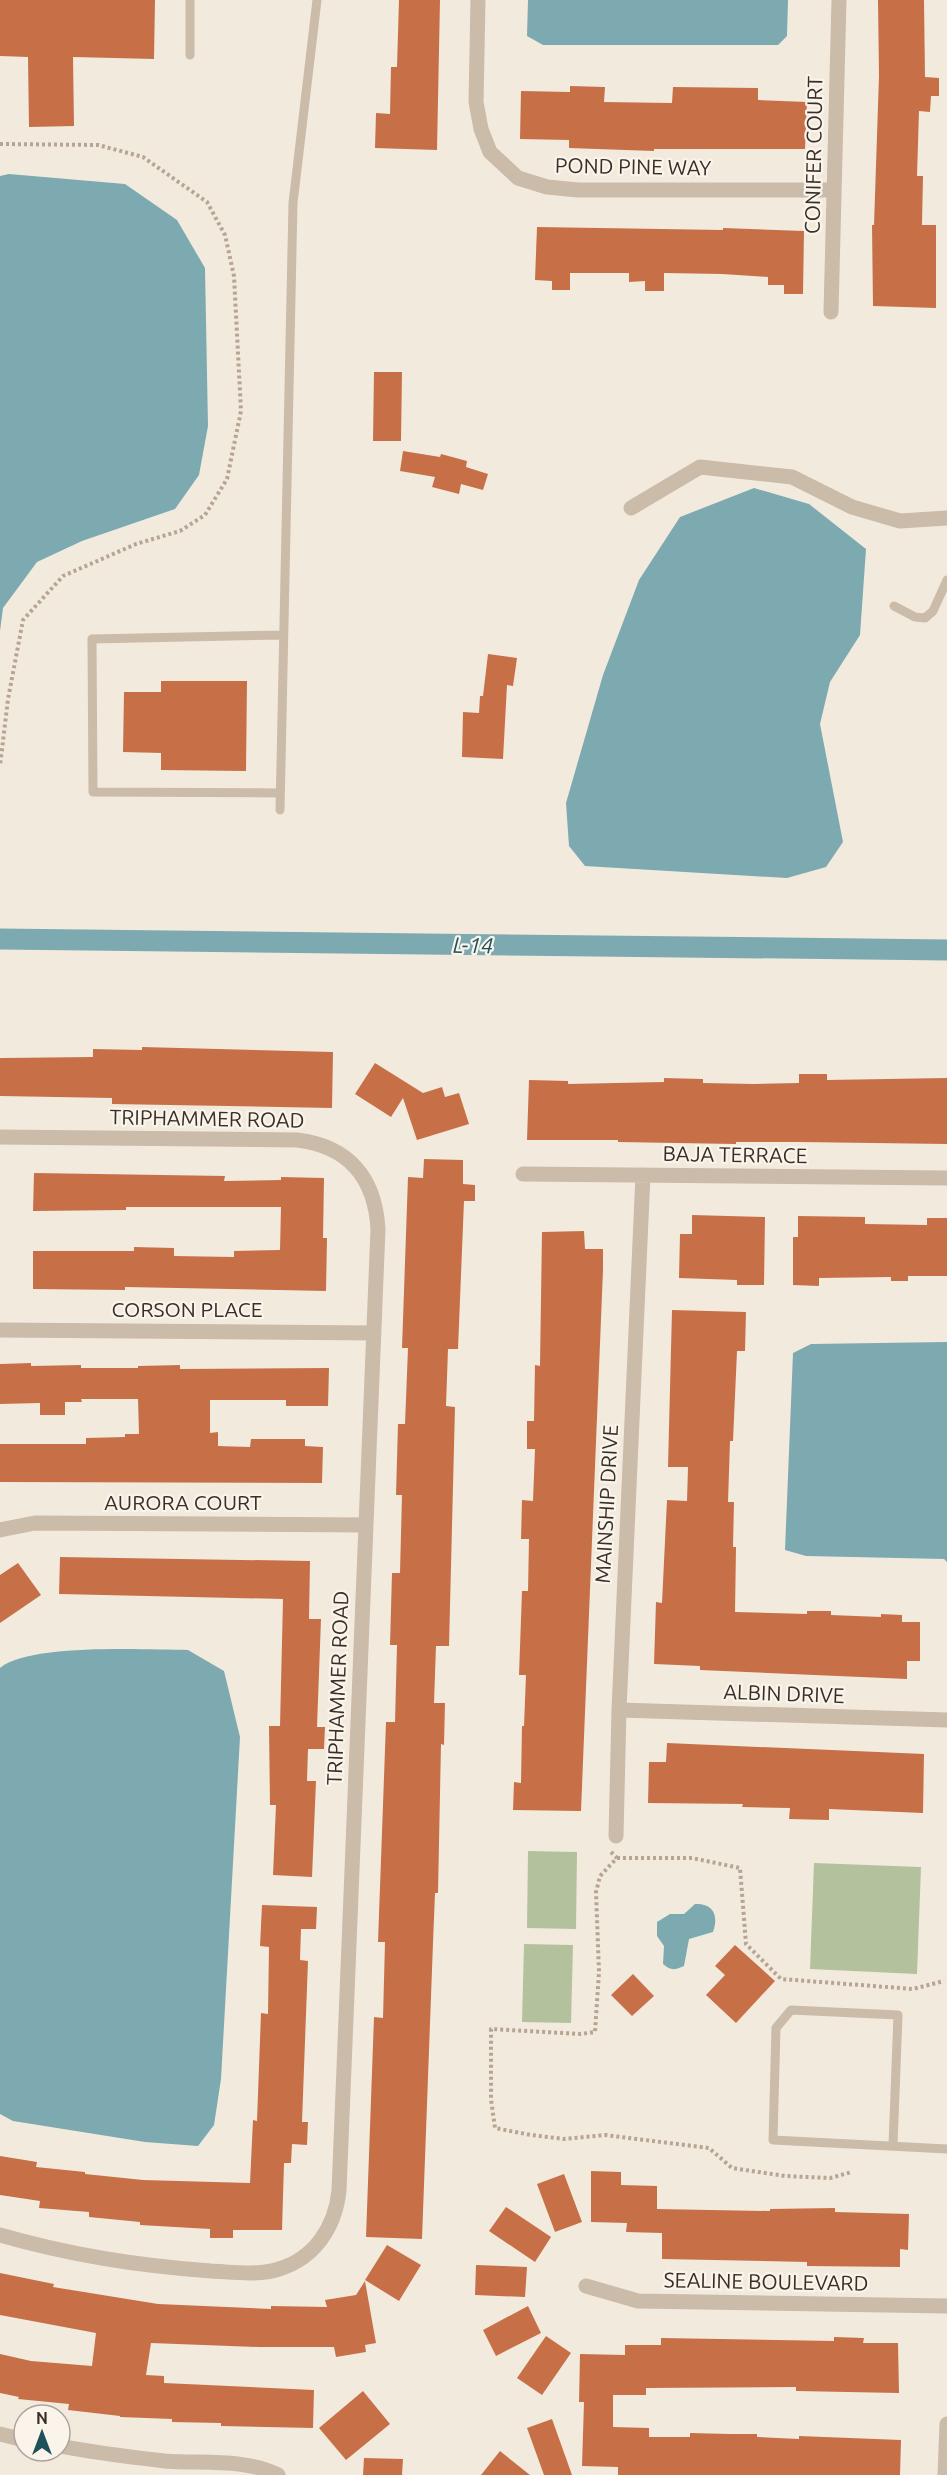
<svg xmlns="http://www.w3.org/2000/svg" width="947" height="2475" viewBox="0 0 947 2475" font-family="Ubuntu,sans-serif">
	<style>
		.green { fill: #b3c29d }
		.water { fill: #7caab0 }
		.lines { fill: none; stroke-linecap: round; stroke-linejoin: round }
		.canal { stroke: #7caab0; stroke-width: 21 }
		.building { fill: #c77048 }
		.path { stroke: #b7a593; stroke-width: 4; stroke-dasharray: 3 3; stroke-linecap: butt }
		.lane { stroke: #cbbba9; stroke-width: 9 }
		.street { stroke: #cbbba9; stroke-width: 15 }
		.labels { text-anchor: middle; stroke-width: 4.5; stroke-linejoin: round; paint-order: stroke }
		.street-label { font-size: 21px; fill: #382f29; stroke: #faf4ea }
		.water-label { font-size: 22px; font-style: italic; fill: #1e525b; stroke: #faf4ea }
	</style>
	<rect width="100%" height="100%" fill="#f3eade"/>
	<!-- green -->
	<path class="green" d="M528,1851L577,1852L576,1929L527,1928Z
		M814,1863L921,1867L917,1974L810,1969Z
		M524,1944L573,1945L571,2023L522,2022Z"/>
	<!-- water -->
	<path class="water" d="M528,0H788L787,36L778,45H543L527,36Z
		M9,174L125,184L177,220L205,268L208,426L199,475L175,509L82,541L37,562L3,608L0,631V176Z
		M754,488L809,504L866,549L860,635L830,682L820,724L843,842L826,867L787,878L585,866L569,846L566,803L603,675L639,580L680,517Z
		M947,1342V1562L944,1559L806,1556L785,1550L793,1353L811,1344Z
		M188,1650L224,1671L240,1737L221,2079L214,2125L198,2146L145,2142L13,2121L0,2114V1668C30,1643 147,1650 188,1650Z
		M695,1904C713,1903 719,1915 713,1932L689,1939L684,1966C675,1970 671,1971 663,1964L664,1946L657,1936V1922L670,1914H684Z"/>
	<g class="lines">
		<!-- canal -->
		<path class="canal" d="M0,939L947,950"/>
	</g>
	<!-- building -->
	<path class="building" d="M0,0H155L154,59L73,57L74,126L29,127L28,57L0,56Z
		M399,0H440L437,150L375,148L376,113L390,114L391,67H397Z
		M878,0H924L925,77L939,78V96H931L930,112L919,111L917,176H923L922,225H936V308L873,306L872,225H874L879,76Z
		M570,86L605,87L604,102L672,103L673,87L758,88V100L807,102L805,149H654V151L569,148V140L520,139L521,91L570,92Z
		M537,227L723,230V228L804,231L803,294H784V285H768V277L722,274L664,273V291H645V281L629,282V273H570V290H552V281L535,280Z
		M374,372H402L401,441H373Z
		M403,451L440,457L441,454L467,461L466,467L488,474L483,490L461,484L459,494L432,487L435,477L400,471Z
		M488,654L517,658L513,686L507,685L503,759L462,757L463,712L479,713L480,696H483Z
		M161,681H247L246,771L161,770V753L123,752L124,692H161Z
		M142,1047L333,1052L332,1108L112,1104V1098L0,1096V1058L93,1057V1049L142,1050Z
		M375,1063L423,1093L442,1087L445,1097L459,1093L469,1124L417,1140L403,1098L391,1117L355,1094Z
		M799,1074H827V1080L947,1078V1144L799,1142H736V1144L618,1142V1140H527L529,1080L568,1081V1084L664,1082V1078L703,1079V1083L754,1084L799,1083Z
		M424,1159L463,1160V1184L475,1185V1201H464L458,1349H448L446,1406L455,1407L449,1646H436L434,1703H445L444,1745L441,1744L438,1893H435L433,1943L422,2239L366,2237L374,2017L383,2018L385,1942H378L386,1722H395L397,1645H390L392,1573H400L402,1495H396L398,1424H405L408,1348H402L408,1177L423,1178Z
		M34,1173L225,1176L224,1181L281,1180V1177L324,1178L323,1238H327L326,1291L125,1287V1290L33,1289V1251H134V1247L174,1248V1256L234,1257V1251L280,1250L281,1207H126V1210L33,1211Z
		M692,1215L765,1217L764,1285H737V1280L679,1278L680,1234H692Z
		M798,1216L865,1217V1224L927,1225V1218H947V1276H908V1281H891V1277L819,1278V1286L793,1285V1237H798Z
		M584,1231L585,1249H603V1270L581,1811L513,1810L514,1782L521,1783L522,1726H524L526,1675H519L522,1591H528L529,1539H521L522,1500L533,1501L535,1449H527V1421H534L535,1365L540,1366L542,1232Z
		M672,1310L746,1312L745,1351H737L733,1441H730L728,1502H734L733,1547H736L735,1612L807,1614V1611H831V1615L881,1617V1614L902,1615V1622H920V1661H907V1679L700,1670V1666L654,1664L656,1602L662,1603L667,1500L687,1501L688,1467H668Z
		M31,1363V1366L81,1365V1368H138V1366L180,1365V1369L329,1368L328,1406H286V1400H210V1433L218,1432V1446L250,1447L251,1439H305V1446L323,1447L322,1483L0,1482V1444H86V1438L125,1437V1434H139L138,1399H81L82,1402H65V1415H40V1403L0,1404V1364Z
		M60,1557L310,1561L309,1619H321L317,1727H325L324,1749H308L307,1781H316L312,1877L273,1875L276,1805H270L269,1726H280L283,1599L59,1594Z
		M18,1563L41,1595L0,1623V1575Z
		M667,1743L924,1754L923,1813L829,1809V1820L789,1819L790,1808L742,1807L743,1804L648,1803L649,1762H666Z
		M262,1905L317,1907L316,1929H301L300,1960L308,1961L302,2122H308L307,2145L292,2144L291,2163H284L282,2230H233V2238H210V2229L140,2225V2222L89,2217V2212L39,2208L40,2201L0,2195V2156L37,2162L36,2167L85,2172V2174L143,2180L250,2183L253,2120L257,2121L261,2013L268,2014L269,1947L260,1946Z
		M735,1945L775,1981L736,2023L706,1995L725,1975L715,1966Z
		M633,1974L654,1996L632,2016L611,1995Z
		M591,2171L621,2172V2185L657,2186V2209L770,2211V2209L835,2208V2212L909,2214L908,2250L900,2249V2267L807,2266V2262L662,2259V2233L626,2232L627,2223L591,2222Z
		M564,2174L582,2222L555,2232L537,2184Z
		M506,2207L551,2237L535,2262L489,2231Z
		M387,2245L421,2265L399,2301L365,2280Z
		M476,2265L527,2267L525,2297L475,2295Z
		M0,2273L54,2284L53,2287L158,2304L271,2309V2306L327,2307L325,2300L356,2295L365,2281L376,2343L365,2345L366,2352L336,2357L334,2347H259L151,2343L146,2375L164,2376V2383L314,2390L313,2428L221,2426V2423L172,2422V2419L120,2417V2416L68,2410L69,2404L18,2399L19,2397L0,2393V2354L31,2361L92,2366L96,2333L0,2315Z
		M528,2306L541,2333L496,2356L483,2330Z
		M546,2336L571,2353L542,2395L517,2378Z
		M834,2337L864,2338L863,2343H898L899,2393L796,2391V2387L646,2388V2395H613V2427L649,2428V2437H690V2433L730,2434H757V2437L799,2439V2436L901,2440L900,2475H618V2467L582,2466L584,2402H579L580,2354L625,2355V2345H661V2338L834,2341Z
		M363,2391L390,2424L346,2460L319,2428Z
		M552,2419L572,2475H544L527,2428Z
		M500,2451L530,2475H481Z
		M364,2458L403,2459L402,2475H363Z"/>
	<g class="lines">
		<!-- path -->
		<path class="path" d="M0,144L98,145L143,157L207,202L225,235L234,276L241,411L227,479L205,515L180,531L136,544L63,576L23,620L8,699L0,766
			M611,1852L617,1858L600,1876L596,1892L599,1972L595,2032L581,2034L491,2029V2099L495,2128L531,2135L564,2139L605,2135L709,2148L732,2168L785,2176L830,2178L852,2172
			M617,1858H692L740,1868L746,1944L781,1979L913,1989L944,1981"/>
		<!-- lane -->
		<path class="lane" d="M190,55V0
			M894,606L915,617L925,618L933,611L947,580
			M280,793L93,792L92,639L283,635
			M280,810L293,203L317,0
			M893,2146L898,2015L791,2010L776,2028L773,2140L947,2149"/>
		<!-- street -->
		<path class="street" d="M478,0L476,102L481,129L490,152L518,178L547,187L578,190H834
			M831,312L839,0
			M631,508L700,467L792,477L852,507L900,521L947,518
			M0,1137L297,1140C348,1146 375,1177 378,1229L339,2191C335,2227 315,2258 279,2269C257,2276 233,2272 211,2271C139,2266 69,2255 0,2235
			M523,1174L947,1178
			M0,1330L374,1333
			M0,1530L35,1523L366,1525
			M619,1710L947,1720
			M616,1836L619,1710L643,1175
			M586,2286L638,2301L947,2306
			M0,2434L24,2440
			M60,2446C95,2453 130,2457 165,2461C201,2464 245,2458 278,2475
			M945,2475L947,2424"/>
	</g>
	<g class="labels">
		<!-- street labels -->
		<g class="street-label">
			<text transform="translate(814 155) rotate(-89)" y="7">CONIFER COURT</text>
			<text transform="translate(633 167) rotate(1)" y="7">POND PINE WAY</text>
			<text transform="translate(207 1119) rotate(1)" y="7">TRIPHAMMER ROAD</text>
			<text transform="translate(735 1155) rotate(1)" y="7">BAJA TERRACE</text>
			<text x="187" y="1317">CORSON PLACE</text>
			<text x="183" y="1510">AURORA COURT</text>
			<text transform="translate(607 1504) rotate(-87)" y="7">MAINSHIP DRIVE</text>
			<text transform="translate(338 1688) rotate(-88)" y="7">TRIPHAMMER ROAD</text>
			<text transform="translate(784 1694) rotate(2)" y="7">ALBIN DRIVE</text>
			<text transform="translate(766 2282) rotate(1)" y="7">SEALINE BOULEVARD</text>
		</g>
		<!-- water labels -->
		<g class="water-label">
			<text transform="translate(473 945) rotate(1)" y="8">L-14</text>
		</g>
	</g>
	<!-- north arrow -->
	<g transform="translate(42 2433)"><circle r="28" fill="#faf4ea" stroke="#aca59d" stroke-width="1.5"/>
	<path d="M0-4.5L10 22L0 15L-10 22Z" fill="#1e525b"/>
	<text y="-9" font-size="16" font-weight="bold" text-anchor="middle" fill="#382f29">N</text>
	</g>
</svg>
